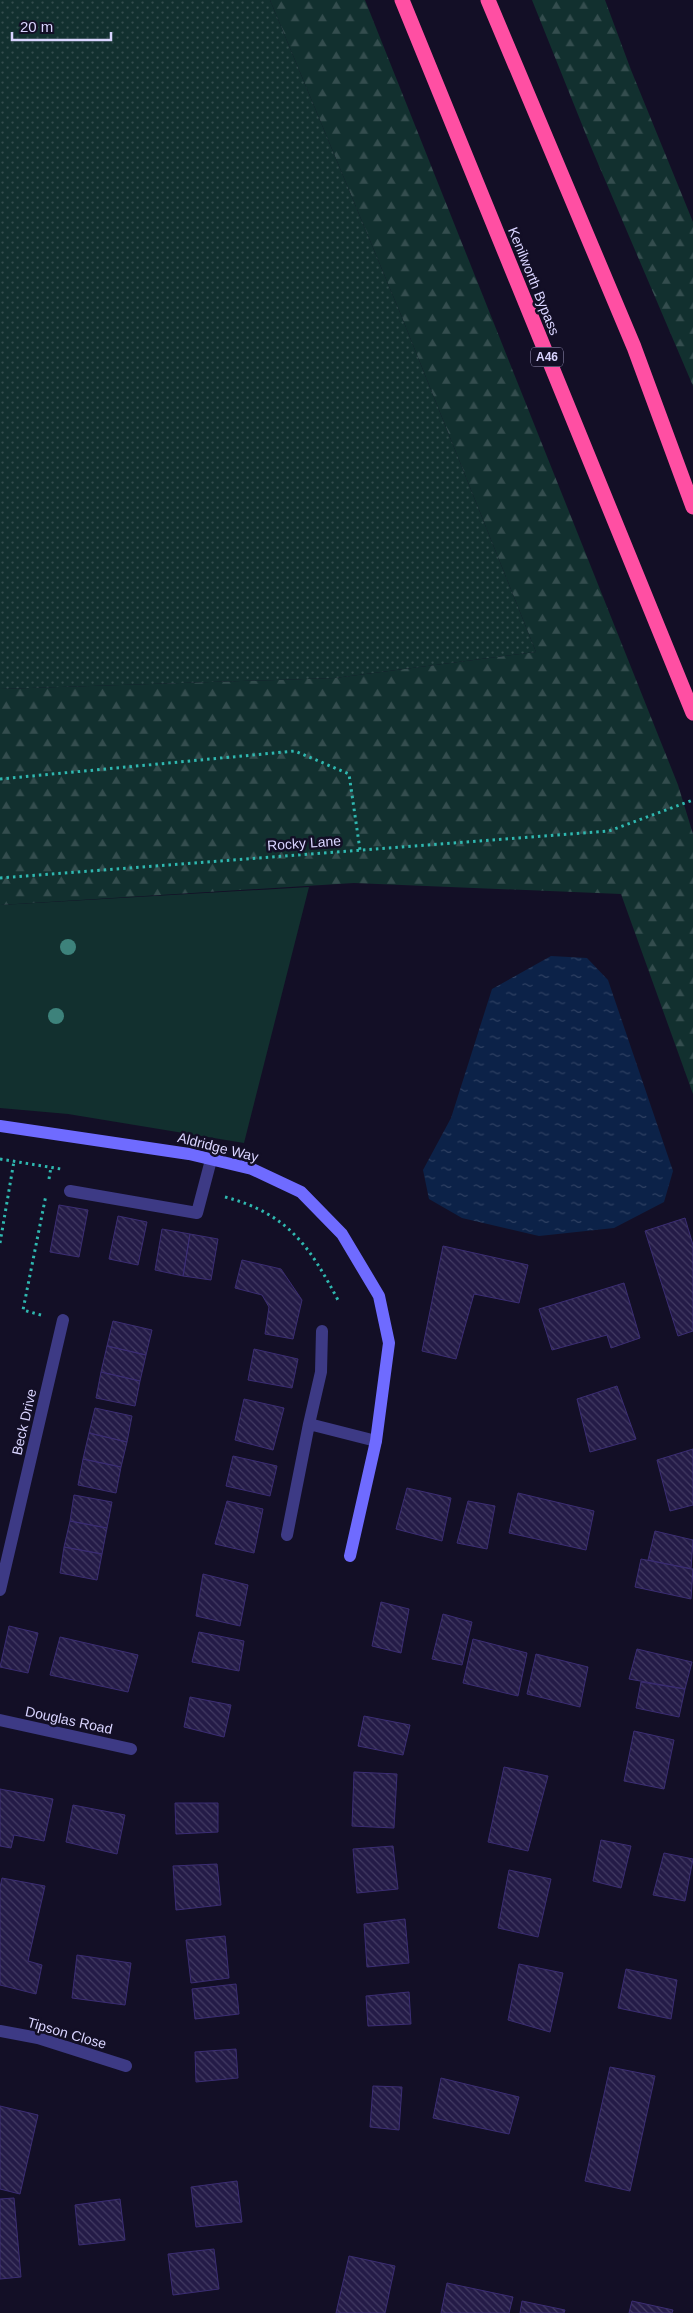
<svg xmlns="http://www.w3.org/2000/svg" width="693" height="2313" viewBox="0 0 693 2313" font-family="Helvetica,sans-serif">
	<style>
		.grass { fill: #12302f }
		.forest { fill: url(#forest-firs) }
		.park { fill: url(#park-dots) }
		.water { fill: url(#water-ripples) }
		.building { fill: url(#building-back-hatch); stroke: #3b2d73 }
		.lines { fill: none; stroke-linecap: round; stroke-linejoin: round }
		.path { stroke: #2fb8b0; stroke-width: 3; stroke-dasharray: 2.5 4; stroke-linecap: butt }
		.lane { stroke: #3d3a85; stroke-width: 12 }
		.street { stroke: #3d3a85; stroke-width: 12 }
		.secondary { stroke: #6f6bff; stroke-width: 12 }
		.highway { stroke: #ff4fa3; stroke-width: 15 }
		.tree { fill: #3d827b }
		.labels { text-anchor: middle; stroke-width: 5; stroke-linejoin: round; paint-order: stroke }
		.shield { fill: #130f26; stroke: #9e99be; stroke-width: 1 }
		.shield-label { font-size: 12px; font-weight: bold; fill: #d9d4ff }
		.street-label { font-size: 14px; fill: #d9d4ff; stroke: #130f26 }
	</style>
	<defs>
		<pattern id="forest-firs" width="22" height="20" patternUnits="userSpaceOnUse" patternTransform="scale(1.25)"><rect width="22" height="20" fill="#12302f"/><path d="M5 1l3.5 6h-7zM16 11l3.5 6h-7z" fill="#344d4e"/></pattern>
		<pattern id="park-dots" width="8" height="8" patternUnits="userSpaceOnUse" patternTransform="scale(1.25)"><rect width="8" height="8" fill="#12302f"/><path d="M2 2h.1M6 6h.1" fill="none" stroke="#344d4e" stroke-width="1.8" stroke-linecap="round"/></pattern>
		<pattern id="water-ripples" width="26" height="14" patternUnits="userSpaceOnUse" patternTransform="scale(1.25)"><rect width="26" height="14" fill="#0c2248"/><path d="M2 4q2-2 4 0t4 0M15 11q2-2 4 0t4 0" fill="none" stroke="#2f4163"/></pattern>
		<pattern id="building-back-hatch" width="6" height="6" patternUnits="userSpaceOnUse" patternTransform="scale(1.25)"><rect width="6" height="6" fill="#241b47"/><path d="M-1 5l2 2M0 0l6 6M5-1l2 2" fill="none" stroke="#433b63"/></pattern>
	</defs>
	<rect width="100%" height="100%" fill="#130f26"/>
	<!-- grass -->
	<path class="grass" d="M309,887L244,1143L68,1114L0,1108V905Z"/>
	<!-- forest -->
	<path class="forest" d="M270,0H365L678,785L693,834V1094L621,894L354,883L0,905V689L335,678L536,652L401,315Z
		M532,0H605L631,70L693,222V386L591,147Z"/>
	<!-- park -->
	<path class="park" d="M0,0H270L401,315L536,652L335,678L0,689Z"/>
	<!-- water -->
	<path class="water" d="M551,956L587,958L608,980L673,1171L664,1202L614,1228L539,1236L462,1218L429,1199L423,1170L451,1118L492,989Z"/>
	<!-- building -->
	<path class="building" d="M59,1205L88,1210L79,1257L50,1252Z
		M118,1216L147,1222L138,1265L109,1259Z
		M685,1218L693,1245V1331L678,1336L645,1231Z
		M162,1229L190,1234L183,1276L155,1270Z
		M190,1234L218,1239L211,1280L183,1276Z
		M443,1246L528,1265L519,1303L474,1294L456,1359L422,1351Z
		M242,1260L281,1269L302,1300L293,1339L265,1334L269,1307L262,1295L235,1288Z
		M624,1283L640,1338L611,1348L607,1335L552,1350L539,1309Z
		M113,1321L152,1330L146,1355L107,1346Z
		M107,1346L146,1355L140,1381L101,1372Z
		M254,1349L298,1359L292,1388L248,1380Z
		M101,1372L140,1381L135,1406L96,1398Z
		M617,1386L636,1439L590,1452L577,1399Z
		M244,1399L284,1408L273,1450L235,1440Z
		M95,1408L132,1416L127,1442L89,1433Z
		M89,1433L127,1442L121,1467L83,1459Z
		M693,1449V1505L670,1511L657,1460Z
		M233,1456L277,1466L270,1496L226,1486Z
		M83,1459L121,1467L116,1493L78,1485Z
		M407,1488L451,1498L442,1541L396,1529Z
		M518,1493L594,1511L586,1550L509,1533Z
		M74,1495L112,1502L107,1528L70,1521Z
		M227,1501L263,1509L254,1553L215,1544Z
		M468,1501L495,1506L487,1549L457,1543Z
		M70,1521L107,1528L102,1554L64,1547Z
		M655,1531L693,1540L691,1569L648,1560Z
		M64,1547L102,1554L97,1580L60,1573Z
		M641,1559L693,1569L691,1599L635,1587Z
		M203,1574L248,1585L240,1626L196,1616Z
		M381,1602L409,1609L401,1653L372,1646Z
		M443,1614L472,1622L462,1665L432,1659Z
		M9,1626L38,1633L28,1673L0,1667Z
		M199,1632L244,1641L239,1671L192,1662Z
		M60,1637L138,1655L128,1692L50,1675Z
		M473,1639L527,1653L518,1696L463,1683Z
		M637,1649L692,1662L685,1689L629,1679Z
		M536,1654L588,1667L580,1707L527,1694Z
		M641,1682L685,1689L679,1717L636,1708Z
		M190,1697L231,1705L224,1737L184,1727Z
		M364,1716L410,1725L403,1755L358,1746Z
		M634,1731L674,1740L664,1789L624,1781Z
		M504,1767L548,1776L528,1851L488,1842Z
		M354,1772L397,1774L394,1828L352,1826Z
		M0,1789L53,1799L44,1841L14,1835L11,1848L0,1846Z
		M175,1803H218V1832L176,1834Z
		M73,1805L125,1815L117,1854L66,1842Z
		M601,1840L631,1846L621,1888L593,1881Z
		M393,1846L398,1889L357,1893L353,1849Z
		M664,1853L693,1859L685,1901L653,1895Z
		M217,1864L221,1905L176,1910L173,1866Z
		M509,1870L551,1879L538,1937L498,1928Z
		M2,1878L45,1886L28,1961L42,1965L36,1994L0,1985V1887Z
		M405,1919L409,1963L367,1967L364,1924Z
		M225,1936L229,1978L191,1983L186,1940Z
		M77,1955L131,1963L125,2005L72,1998Z
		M519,1964L563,1973L550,2032L508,2020Z
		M626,1969L677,1980L671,2019L618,2008Z
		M236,1984L239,2014L195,2019L192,1989Z
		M409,1992L411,2024L368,2026L366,1996Z
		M236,2049L238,2078L196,2082L195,2052Z
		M610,2067L655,2076L630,2191L585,2181Z
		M441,2078L519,2097L509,2134L433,2118Z
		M373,2086L402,2087L399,2130L370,2127Z
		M0,2106L38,2115L20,2194L0,2189Z
		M237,2181L242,2222L196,2227L191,2187Z
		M14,2198L21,2277L0,2279V2199Z
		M120,2199L125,2240L79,2245L75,2205Z
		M214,2249L219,2289L173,2295L168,2254Z
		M349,2256L395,2266L385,2313H336Z
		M447,2283L513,2297L509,2313H441Z
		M522,2301L565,2310L564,2313H520Z
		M632,2301L673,2310L672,2313H629Z"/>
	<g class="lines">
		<!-- path -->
		<path class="path" d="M0,779L295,751L349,774L360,850
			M0,878L609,831L693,800
			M0,1159L61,1169
			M49,1179L51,1167
			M225,1197C289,1214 310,1247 339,1302
			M0,1243L14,1161
			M41,1315L23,1310L46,1195"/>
		<!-- lane -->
		<path class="lane" d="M70,1191L197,1213L211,1160
			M309,1424L321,1372L322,1331
			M287,1535L309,1424L376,1441"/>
		<!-- street -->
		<path class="street" d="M0,1590L63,1320
			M0,1720L131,1749
			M0,2031L38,2038L126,2066"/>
		<!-- secondary -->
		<path class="secondary" d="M0,1126L189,1154L252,1169L301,1192L342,1234L379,1296L389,1343L376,1441L350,1556"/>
		<!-- highway -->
		<path class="highway" d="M402,0L693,713
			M488,0L634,347L693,507"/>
	</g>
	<!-- trees -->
	<g class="tree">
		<circle cx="68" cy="947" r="8"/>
		<circle cx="56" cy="1016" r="8"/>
	</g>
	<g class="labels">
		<!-- shield labels -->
		<rect class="shield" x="531" y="347.5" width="32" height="19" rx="4"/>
		<g class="shield-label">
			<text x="547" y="361">A46</text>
		</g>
		<!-- street labels -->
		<g class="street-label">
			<text transform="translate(534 281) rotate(68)" y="5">Kenilworth Bypass</text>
			<text transform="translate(304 843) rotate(-4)" y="5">Rocky Lane</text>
			<text transform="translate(218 1147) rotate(14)" y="5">Aldridge Way</text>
			<text transform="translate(24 1422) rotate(-77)" y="5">Beck Drive</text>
			<text transform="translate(69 1720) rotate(12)" y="5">Douglas Road</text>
			<text transform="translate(67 2033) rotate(16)" y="5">Tipson Close</text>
		</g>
	</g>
	<!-- scale -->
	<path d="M12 32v8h99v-8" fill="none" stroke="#d9d4ff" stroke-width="2.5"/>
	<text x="20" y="32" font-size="15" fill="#d9d4ff" stroke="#130f26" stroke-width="4" paint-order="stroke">20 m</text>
</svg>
